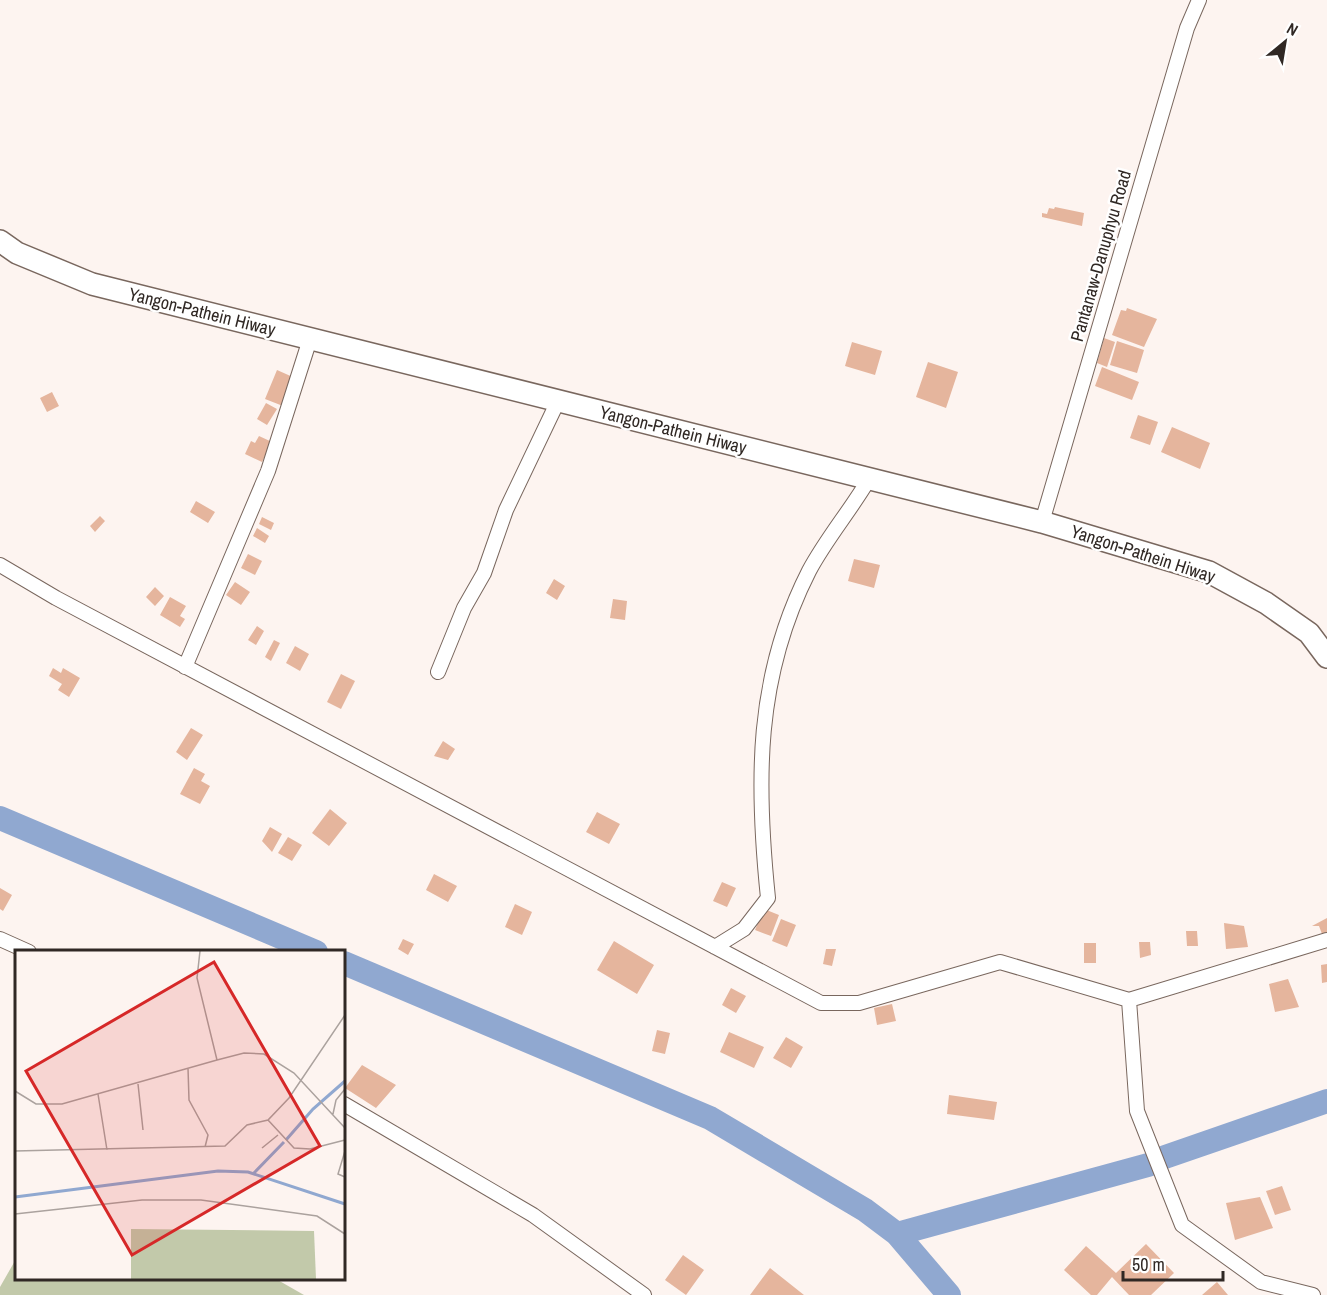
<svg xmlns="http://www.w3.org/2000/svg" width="1327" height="1295" viewBox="0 0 1327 1295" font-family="'Archivo Narrow',sans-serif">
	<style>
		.green { fill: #c2c9aa }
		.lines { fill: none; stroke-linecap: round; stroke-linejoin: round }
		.river { stroke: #90a8d0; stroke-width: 24 }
		.building { fill: #e5b59d }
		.minor-casing { stroke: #79675e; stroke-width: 16 }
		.highway-casing { stroke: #79675e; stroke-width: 24 }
		.minor { stroke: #fff; stroke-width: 14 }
		.highway { stroke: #fff; stroke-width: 21 }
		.labels { text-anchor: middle; stroke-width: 5; stroke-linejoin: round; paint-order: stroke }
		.street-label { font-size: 18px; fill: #302824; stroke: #fff }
		.inset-river { fill: none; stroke: #90a8d0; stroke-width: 3 }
		.inset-road { fill: none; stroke: #aba29e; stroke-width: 1.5 }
		.view { fill: #d62828; fill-opacity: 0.15; stroke: #d62828; stroke-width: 3 }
		.inset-edge { fill: none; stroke: #302824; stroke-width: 3 }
	</style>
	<rect width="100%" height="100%" fill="#fdf4f0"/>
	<!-- green -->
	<path class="green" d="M16,1259V1278L276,1279L304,1295H0V1287Z"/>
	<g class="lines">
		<!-- river -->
		<path class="river" d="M0,818L316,952
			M344,963L710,1118L865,1210L897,1234L949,1295
			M1165,1157L1327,1101
			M897,1234L1148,1165"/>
	</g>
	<!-- building -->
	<path class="building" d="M1055,207L1084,213L1082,226L1042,217V213L1047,214L1049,208L1054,209Z
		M1127,308L1157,319L1144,347L1112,335L1121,310L1126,311Z
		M1104,338L1115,342L1107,367L1097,363Z
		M1117,341L1144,350L1137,373L1110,365Z
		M852,342L882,351L875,375L845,366Z
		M928,362L958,372L946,408L916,397Z
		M1102,367L1139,382L1132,400L1095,386Z
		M277,370L295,378L283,406L265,399Z
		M52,392L59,406L47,412L40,398Z
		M266,403L277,409L267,425L257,419Z
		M1138,415L1158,422L1150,445L1130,438Z
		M1172,427L1210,443L1200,469L1161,452Z
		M259,436L272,442L262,462L245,454L251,441L255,443Z
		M196,501L215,512L208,523L190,512Z
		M100,516L105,521L95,532L90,526Z
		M262,517L274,523L271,530L259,524Z
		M257,528L269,536L265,543L253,536Z
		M248,554L262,561L255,575L241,568Z
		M854,559L880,565L874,588L848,581Z
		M554,579L565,586L557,600L546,593Z
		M235,582L250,592L241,605L226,595Z
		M155,587L164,596L155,606L146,597Z
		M170,597L186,606L180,616L185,619L180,627L160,615Z
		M613,599L627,601L625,620L610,618Z
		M257,626L264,631L256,645L248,640Z
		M274,640L280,643L271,661L265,657Z
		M295,646L309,654L300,671L286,663Z
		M53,668L61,673L63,668L80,678L69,697L58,690L62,684L49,676Z
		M341,674L355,681L341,709L327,702Z
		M191,728L203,735L187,760L176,752Z
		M443,741L455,749L448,760L434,756Z
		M194,768L205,774L201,781L210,786L200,804L180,794Z
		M330,809L347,823L329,846L312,833Z
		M597,812L620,824L609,844L586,832Z
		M270,827L282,834L272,852L262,841Z
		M288,837L302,845L292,861L278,853Z
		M434,874L457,886L448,902L426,890Z
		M722,882L736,888L727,907L713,901Z
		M0,888L12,895L3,911L0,909Z
		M515,904L532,912L522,935L505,927Z
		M764,909L779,915L771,936L755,930Z
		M1327,918V933L1322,934L1319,926H1312Z
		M781,919L796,925L787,947L772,941Z
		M1224,923L1244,926L1248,947L1226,949Z
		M1186,931H1197L1198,946H1187Z
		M403,939L414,944L408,955L398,949Z
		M614,941L654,965L637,994L597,970Z
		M1139,942H1150L1151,955L1140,958Z
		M1084,943H1096V963H1084Z
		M826,949H836L832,966L823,964Z
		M1327,964V982L1322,983L1321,965Z
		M1288,979L1299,1007L1275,1012L1269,984Z
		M731,988L746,996L736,1013L722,1005Z
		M892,1004L896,1021L877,1025L874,1008Z
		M657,1030L670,1033L665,1054L652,1051Z
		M729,1032L764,1047L754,1068L720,1052Z
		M786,1037L803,1047L791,1068L773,1058Z
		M362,1065L396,1085L376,1108L345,1088Z
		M949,1095L997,1102L994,1120L947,1114Z
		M1282,1186L1291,1210L1275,1215L1266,1191Z
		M1260,1197L1273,1228L1235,1240L1226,1203Z
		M1146,1244L1174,1273L1151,1295H1129L1112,1277L1097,1295H1091L1064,1270L1086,1246L1116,1273Z
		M683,1255L704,1270L686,1295L665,1280Z
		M770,1268L804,1295H750Z
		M1217,1282L1228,1295H1202Z"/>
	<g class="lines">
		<defs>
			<path id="minor" d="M1042,522L1187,28L1199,0
				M0,565L56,598L821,1003H859L1000,962L1129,1000L1327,940
				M185,667L268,471L310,339
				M438,672L464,608L484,573L506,510L558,401
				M0,939L29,952
				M715,947L744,929L768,898C756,782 755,677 809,571C826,539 850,511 869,479
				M1129,1000L1137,1111L1182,1225L1261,1282L1313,1295
				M344,1104L533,1215L644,1295"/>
			<path id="highway" d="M0,241L17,253L92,284L1042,522L1209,572L1266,603L1309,633L1327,657"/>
		</defs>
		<!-- minor casing -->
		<use href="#minor" class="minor-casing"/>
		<!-- highway casing -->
		<use href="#highway" class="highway-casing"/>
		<!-- minor -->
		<use href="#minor" class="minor"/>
		<!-- highway -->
		<use href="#highway" class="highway"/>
	</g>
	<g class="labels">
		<!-- street labels -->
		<g class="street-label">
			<text transform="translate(1101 256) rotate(-74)" y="6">Pantanaw-Danuphyu Road</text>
			<text transform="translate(202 312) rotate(14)" y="6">Yangon-Pathein Hiway</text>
			<text transform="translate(673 430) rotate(14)" y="6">Yangon-Pathein Hiway</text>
			<text transform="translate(1143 554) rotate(18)" y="6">Yangon-Pathein Hiway</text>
		</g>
	</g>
	<!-- overview -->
	<g transform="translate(15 950)">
		<rect width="330" height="330" fill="#fdf4f0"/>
		<path d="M116,279L299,281L301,329H116Z" fill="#c2c9aa"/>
		<path class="inset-river" d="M271,190L298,159L330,131M239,223L269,192M0,247L203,221L233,222L330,254"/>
		<path class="inset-road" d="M185,1L182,28L202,110M173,118L174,150L193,185L190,197M123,134L128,180M0,141L21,154H47L202,110L229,103L249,104L279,123L330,178M83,144L92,200M318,164L321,150L330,139M253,170L279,198L295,199L330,190M247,198L263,185M0,201L210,196L232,175L253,170L274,148L330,65M330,201L323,224L330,227M0,264L127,250H186L302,266L330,284"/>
		<path class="view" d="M199,12L305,196L117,305L11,121Z"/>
		<rect width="330" height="330" class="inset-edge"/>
	</g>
	<!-- north arrow -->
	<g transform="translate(1285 42) rotate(30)" stroke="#ffffff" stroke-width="4.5" paint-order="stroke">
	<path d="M0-4.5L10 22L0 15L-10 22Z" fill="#302824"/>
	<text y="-9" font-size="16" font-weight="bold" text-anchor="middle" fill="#302824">N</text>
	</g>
	<!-- scale -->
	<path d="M1123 1271v9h100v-9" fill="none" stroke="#302824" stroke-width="3"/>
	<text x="1132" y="1271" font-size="18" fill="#302824" stroke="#ffffff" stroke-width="4.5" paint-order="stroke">50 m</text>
</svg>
